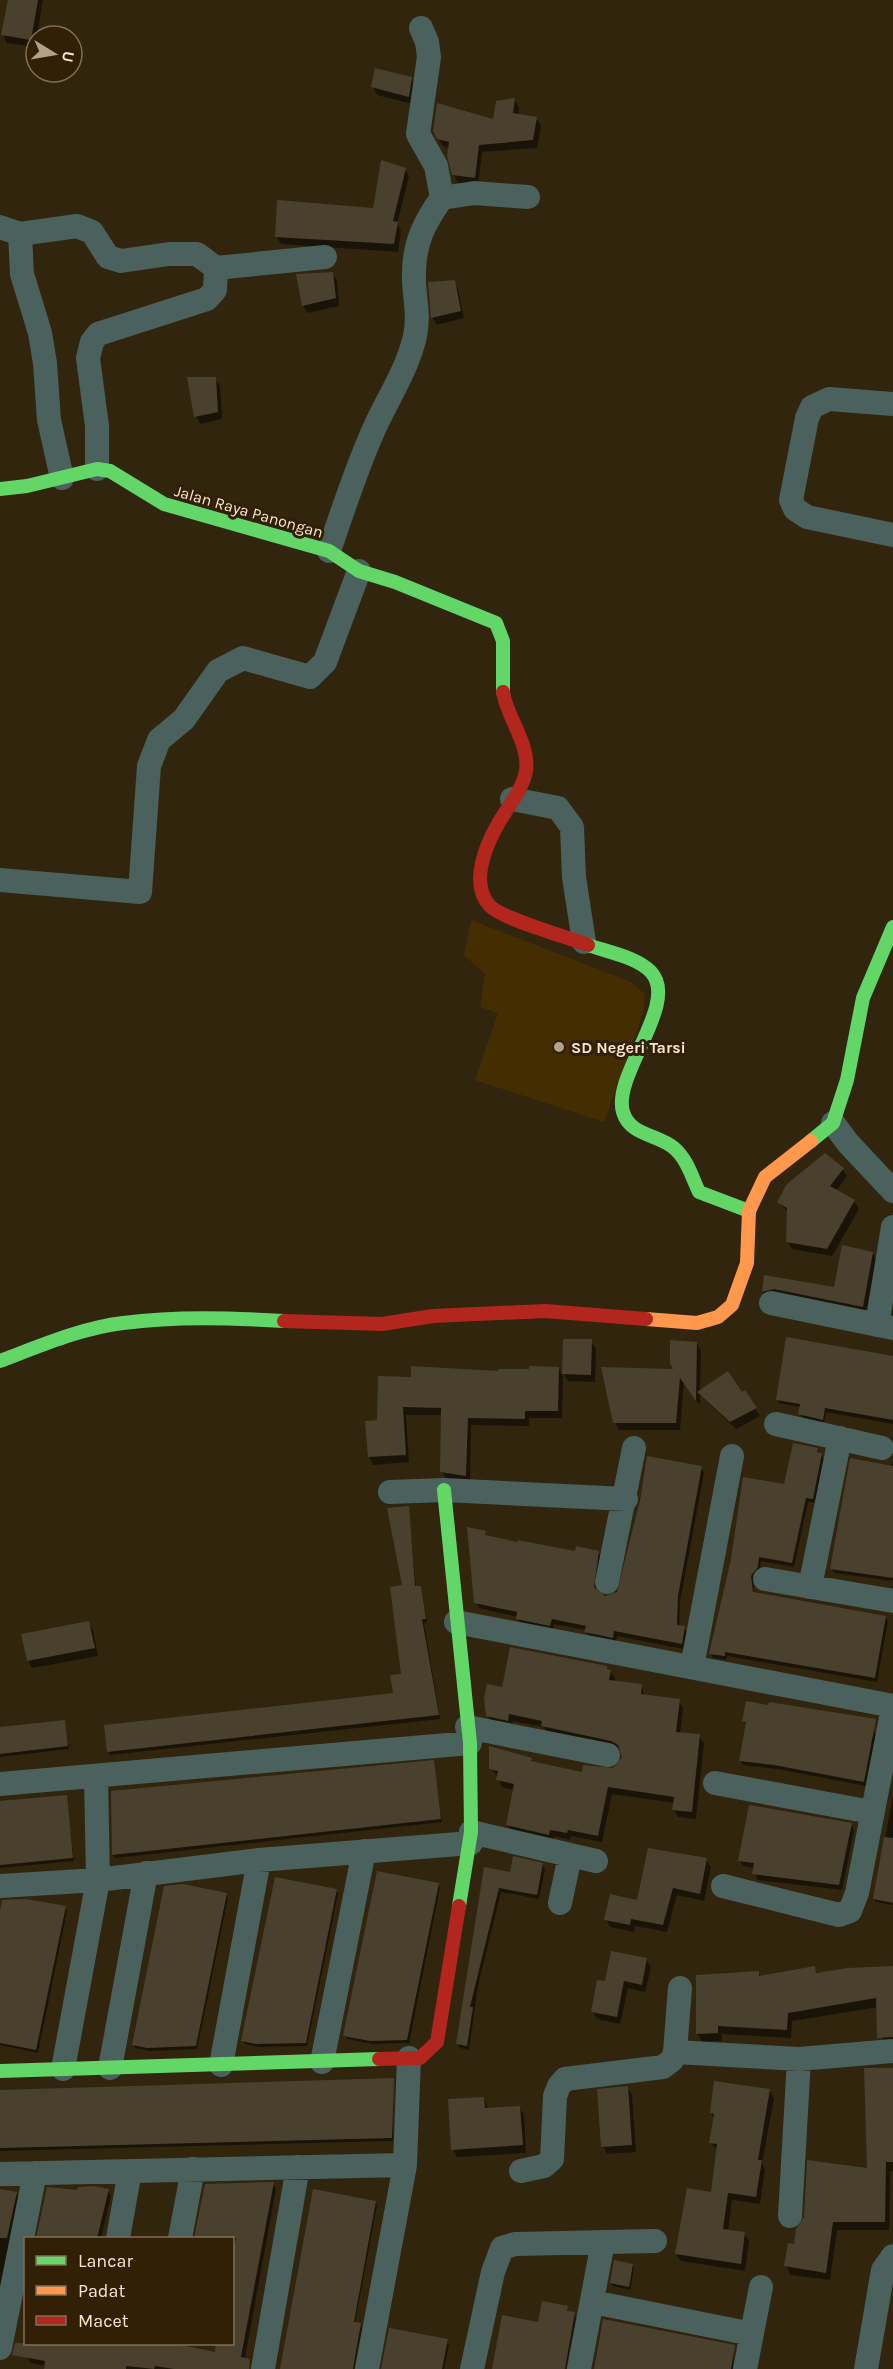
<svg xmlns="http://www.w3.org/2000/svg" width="893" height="2369" viewBox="0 0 893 2369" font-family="Karla,sans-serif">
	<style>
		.built { fill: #452d02 }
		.shadow { fill: #0007 }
		.building { fill: #49412e }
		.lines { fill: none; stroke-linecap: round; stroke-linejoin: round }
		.street { stroke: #4a615e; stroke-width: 24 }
		.fast { stroke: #63d668; stroke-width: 14 }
		.slow { stroke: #ff974d; stroke-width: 14 }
		.jam { stroke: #b3261e; stroke-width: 14 }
		.poi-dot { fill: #b2a28a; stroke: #312006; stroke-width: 2 }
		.labels { text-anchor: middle; stroke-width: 6; stroke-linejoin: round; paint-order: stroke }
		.street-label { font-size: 16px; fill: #f7e5cc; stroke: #312006 }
		.poi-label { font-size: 16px; font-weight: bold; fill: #f7e5cc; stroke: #312006; text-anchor: start }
	</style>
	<rect width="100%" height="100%" fill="#31250e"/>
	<!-- built -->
	<path class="built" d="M471,920L631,982L645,994L643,1013L604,1122L475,1080L498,1013L480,1007L485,974L464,955Z"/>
	<!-- shadow -->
	<path class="shadow" d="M10,0H43L35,47L7,43L3,35Z
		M411,79L415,86L413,104L377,95L373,87Z
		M514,99L519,107L518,115L536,118L541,126L537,148L482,152L478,185L458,183L454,175L450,148L443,146L434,131L494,121Z
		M405,169L409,176L397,224L401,231L398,252L281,244L276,236L374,210Z
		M332,273L337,281L339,306L308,313L303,306Z
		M454,282L458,289L464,318L437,325L433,318L430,283Z
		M215,379L220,386L222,419L200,424L196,416Z
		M842,1169L847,1176L836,1191L854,1201L859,1209L832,1256L792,1249L788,1242L789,1213L779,1202Z
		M872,1253L876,1260L866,1313L767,1298L763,1292L766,1277L835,1288Z
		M591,1341L596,1349L595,1382L568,1381L564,1374Z
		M697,1343L701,1351L700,1391L742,1394L745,1392L760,1416L736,1429L700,1395V1405L684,1382L680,1430H619L615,1422L675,1370Z
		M893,1358V1424L826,1412L824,1423L802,1418L801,1407L779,1403L777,1399Z
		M558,1368L563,1376L562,1418H529V1426L471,1425L470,1483L446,1479L442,1472L443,1415H406L409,1462L373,1465L369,1457L367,1423L379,1422L412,1378Z
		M817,1449L824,1459L815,1503L808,1502L794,1567L761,1561L759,1572L753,1581L754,1594L885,1617L888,1621L877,1682L727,1656L726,1660L713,1658L711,1654L785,1486Z
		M648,1458L701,1467L704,1473L680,1602L679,1627H684L687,1633L684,1649L617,1636L616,1642L589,1637L586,1630L554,1624L553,1630L520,1624L518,1617L479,1608L476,1602L485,1532L487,1537L576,1552H598L601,1558L596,1592L611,1597L622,1586Z
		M893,1462V1581L834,1573L832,1569Z
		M408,1507L416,1588H420L422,1592L427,1622L424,1623L440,1719L110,1755L108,1752L395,1694L402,1675L403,1587Z
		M88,1622L93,1630L98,1656L32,1668L28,1660Z
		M606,1667L615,1678L614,1682L641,1686L645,1696L679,1701L683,1708L680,1734L699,1736L704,1743L696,1819L678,1817L674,1810L675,1803L612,1794L602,1842L571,1836L570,1840L554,1836L552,1842L512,1833L507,1825L514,1790L502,1787L498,1777L491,1768L531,1759L533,1763L583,1773L614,1770L620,1765L623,1754L617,1748L547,1733L544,1727L513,1721L511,1727L492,1723L488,1716L503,1689Z
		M65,1721L69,1749L0,1757V1728Z
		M744,1721L873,1730L876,1735L866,1786L777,1769L743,1765L740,1761L747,1726Z
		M433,1762L442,1822L115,1858L113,1855Z
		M893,1795V1905L876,1902L874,1899Z
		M66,1797L74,1861L0,1868V1803Z
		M851,1824L854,1830L842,1890L757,1880L755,1868L743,1866L739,1860Z
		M706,1860L711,1867L704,1901L677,1895L667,1932L635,1926L634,1932L610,1927L606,1919Z
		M542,1865L545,1869L539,1899L501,1892L478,1986L469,2050L460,2048L457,2044L485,1869L511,1874Z
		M438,1885L440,1888L409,2043L373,2044L347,2039L345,2035Z
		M336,1891L338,1894L307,2046L259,2047L245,2044L243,2041Z
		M226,1894L228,1898L197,2049L150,2051L135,2048L133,2044Z
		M65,1908L67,1911L38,2053L0,2045V1919Z
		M646,1959L651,1967L645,1992L628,1988L620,2024L597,2019L592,2011L606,1983Z
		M814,1968L818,1975L893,1968V2040H884L879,2032L878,2007L792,2021L791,2038L722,2034V2041L702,2042L697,2033L758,1972L761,1977Z
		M893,2069V2171H890L889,2230H837L830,2280L791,2275L786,2266L795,2245L868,2170Z
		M393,2079V2141L0,2151V2091Z
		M627,2087L632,2095L636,2152L607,2154L603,2146Z
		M769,2090L774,2098L762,2164L765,2169L760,2204L732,2200L728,2231L744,2234L749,2241L745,2271L681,2261L676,2254L712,2193L718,2151L711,2143L714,2118L711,2113Z
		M484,2098L488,2109L519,2107L524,2115L526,2153L457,2157L453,2149Z
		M273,2184L276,2189L243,2369H45L46,2366L31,2363L28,2358L216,2354L232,2344V2238H196L206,2185Z
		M48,2189L79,2192L108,2190L111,2196L101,2238H38Z
		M0,2190L16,2193L19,2198L0,2291Z
		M375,2202L377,2205L355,2323L362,2328L354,2369H281Z
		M632,2265L634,2268L630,2290L613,2286L611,2283Z
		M567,2308L568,2313L576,2317L566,2369H493L539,2323Z
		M447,2340L449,2344L444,2369H383Z
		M734,2346L733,2369H595Z"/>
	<!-- building -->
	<path class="building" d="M8,0H38L31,40L1,35Z
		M375,68L412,77L409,97L371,87Z
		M515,98L513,113L537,117L533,140L479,145L475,178L452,175L447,156L449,142L437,139L433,131L437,103L493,119L496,101Z
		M381,160L406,168L393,221L398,222L394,244L275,237L277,200L373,208Z
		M333,272L336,298L302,306L296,274Z
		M455,280L461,311L431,318L428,282Z
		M187,377H216L218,412L194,417Z
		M825,1153L844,1168L830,1186L855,1200L827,1249L786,1242L787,1208L777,1202L787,1184Z
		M842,1245L873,1252L863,1307L774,1289L762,1292L764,1275L834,1287Z
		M786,1337L893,1356V1420L825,1408L823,1420L798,1414L800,1404L776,1400Z
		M563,1339H592L591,1375L562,1374Z
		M670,1340L697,1342L696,1401L680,1378L676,1423H613L601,1367L673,1369L670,1363Z
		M411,1366L498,1371V1369H529V1366L559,1367L558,1411H525V1419L468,1418L466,1476L440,1472L441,1408L403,1407L406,1455L368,1457L365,1421L377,1420L378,1376L411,1377Z
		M728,1371L742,1392L745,1390L757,1408L730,1422L697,1392Z
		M793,1443L818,1448L817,1452L822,1453L813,1499L806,1498L792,1563L759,1557L758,1567L751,1576L753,1592L886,1616L875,1678L725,1652V1656L709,1654L731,1559L743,1477L784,1484Z
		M647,1456L702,1466L678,1596L677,1625L685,1626L682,1644L614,1631L613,1638L584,1632L586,1626L552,1619L550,1626L516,1619L517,1612L474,1603L467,1527L486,1531L485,1535L518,1542V1540L575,1551L576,1546L599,1551L594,1587L605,1596L617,1592L640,1500Z
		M850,1458L893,1466V1578L830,1569Z
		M409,1506L415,1586H421L426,1619H422L439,1715L107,1752L104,1725L393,1693L390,1675L401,1674L390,1587L402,1585L387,1508Z
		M89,1621L95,1648L27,1661L21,1634Z
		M510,1647L607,1666V1669L611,1670L609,1680L642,1684L641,1694L680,1699L676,1732L700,1734L692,1812L672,1810L674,1797L608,1787L598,1836L568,1830L567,1833L550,1830L549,1835L506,1825L514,1784L496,1780L498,1771L489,1769V1746L532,1758L531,1761L582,1772L583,1765L613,1768L622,1757L618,1745L611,1741L541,1726L542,1721L509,1714L508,1721L486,1716L484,1698L487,1684L502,1687Z
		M746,1701L768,1705L769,1702L876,1719L864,1782L774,1765L739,1761L746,1722L742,1721Z
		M65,1720L68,1746L0,1754V1727Z
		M434,1760L441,1819L112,1855L111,1791Z
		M67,1795L73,1858L0,1865V1801Z
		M749,1805L852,1823L839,1885L752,1874L754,1863L738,1861Z
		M884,1837L893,1838V1903L873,1899Z
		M648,1848L707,1858L700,1894L673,1888L663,1925L631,1919L630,1925L604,1920L610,1894L637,1900Z
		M513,1856L543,1863L537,1895L499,1888L470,2007H473L467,2046L456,2044L484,1867L510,1872Z
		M377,1871L439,1883L407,2040L370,2041L343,2036Z
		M275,1877L337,1889L306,2043L256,2044L241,2041Z
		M183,1884L227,1893L196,2046L147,2048L132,2045L164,1886Z
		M26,1899L66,1906L36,2050L0,2043V1911L2,1900Z
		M611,1951L647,1958L642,1985L624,1981L617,2017L591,2012L597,1980L605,1981Z
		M815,1966L816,1973L848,1968L893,1966V2037L877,2038L876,1998L788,2013L787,2030L718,2026V2033L696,2034V1975L759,1971V1976Z
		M864,2068H893V2162H886L885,2222H833L826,2273L784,2266L788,2243L794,2244L796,2229L804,2217L807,2160L867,2168Z
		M394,2078L392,2138L0,2148V2090Z
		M714,2081L770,2089L758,2160H762L756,2197L728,2193L723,2229L745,2232L741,2264L675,2254L687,2188L711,2192L717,2144L709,2143L714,2114L710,2113Z
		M628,2086L632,2145L601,2147L597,2089Z
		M484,2097L485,2108L520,2106L523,2145L451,2150L448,2099Z
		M274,2182L241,2357L250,2359L249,2369H174L155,2366L154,2369L126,2366V2369H44L45,2361L12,2355L15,2343H171L215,2352L216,2343H232V2256L236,2238H194L205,2184Z
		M93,2186L109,2189L97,2238H36L47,2187L77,2190L78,2187Z
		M0,2189L17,2192L7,2238H0Z
		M313,2189L376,2201L354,2322L361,2323L353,2369H280Z
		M614,2260L633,2264L629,2287L610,2283Z
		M542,2301L568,2306L567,2311L575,2312L565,2369H492L502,2315L538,2322Z
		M603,2319L735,2345L731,2369H594Z
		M389,2328L448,2339L442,2369H381Z"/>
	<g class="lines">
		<!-- street -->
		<path class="street" d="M421,28L427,42L429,57L418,134L436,166L442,198
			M0,227L20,234L77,226L92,232L108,257L121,261L169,254H197L216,268L325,257
			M20,234L22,274L40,333L45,363L49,420L62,478
			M893,404L829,399L812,407L807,418L791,500L795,509L807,517L893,535
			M97,469V426L88,358L92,342L98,334L207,299L215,290L216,268
			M329,551C342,512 355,473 371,436C385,402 407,372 415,336C420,311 413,295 414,273C414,243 425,221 442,198L474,193L528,197
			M512,799L558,808L572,827L574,877L584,942
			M0,880L140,892L149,766L159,740L184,719L218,671L243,658L310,677L325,662L359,571
			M833,1123L848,1143L893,1191
			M771,1303L893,1328
			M877,1325L893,1227
			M776,1424L882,1448
			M390,1492L444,1490L626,1499
			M765,1579L893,1601
			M607,1582L634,1448
			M810,1587L840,1438
			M456,1622L893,1706
			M692,1667L732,1456
			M467,1727L608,1755
			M715,1783L871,1812
			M0,1784L470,1743
			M471,1832L596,1861
			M0,1886L98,1880L259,1860L471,1843
			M723,1886L839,1915L850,1911L857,1893L893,1708
			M560,1903L570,1856
			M680,1988L675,2052L799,2059L893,2051
			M322,2062L364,1851
			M221,2065L259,1860
			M110,2068L146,1873
			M63,2069L98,1880L96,1776
			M405,2165L409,2058
			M521,2171L544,2166L552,2159L555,2096L559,2086L565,2079L663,2067L672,2060L675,2052
			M0,2174L405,2165L367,2369
			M790,2216L799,2059
			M118,2238L130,2171
			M180,2238L193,2169
			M593,2302L752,2334
			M0,2348L35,2173
			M263,2369L298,2167
			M472,2369L493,2272L502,2248L515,2244L655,2241
			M579,2369L603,2242
			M745,2369L761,2287
			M866,2369L883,2270L893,2256"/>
		<!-- fast -->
		<path class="fast" d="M0,489L27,486L97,469L110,471L164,504L329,551L359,571L395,582L496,623L503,641V692
			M588,945C607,952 637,957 651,972C680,1003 612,1075 623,1112C630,1136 658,1134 674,1148C687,1159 692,1177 699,1192L749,1211
			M811,1141L833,1123L847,1080L863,998L893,927
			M0,1361C40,1346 81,1328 123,1323C177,1316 230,1318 284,1321
			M444,1490L470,1743L471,1832L459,1906
			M0,2071L379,2059"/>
		<!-- slow -->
		<path class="slow" d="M646,1319L697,1323L718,1317L732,1305L747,1263L749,1211L765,1177L811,1141"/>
		<!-- jam -->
		<path class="jam" d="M503,692C507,718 530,744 526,771C523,789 507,808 498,824C486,845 469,884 490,906C502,919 567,937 588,945
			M284,1321L382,1324L433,1316L545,1311L646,1319
			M379,2059L420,2058L437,2042L459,1906"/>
	</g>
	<!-- markers -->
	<circle class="poi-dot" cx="559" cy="1047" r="6"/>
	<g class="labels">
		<!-- street labels -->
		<g class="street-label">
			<text transform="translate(249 511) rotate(16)" y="6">Jalan Raya Panongan</text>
		</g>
		<!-- poi labels -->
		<g class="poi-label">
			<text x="571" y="1053">SD Negeri Tarsi</text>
		</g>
	</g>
	<!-- legend -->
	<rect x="24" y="2237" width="210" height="108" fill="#312006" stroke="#806f55" stroke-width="1.5"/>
	<rect x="36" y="2256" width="30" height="9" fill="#63d668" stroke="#806f55" stroke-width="1.5"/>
	<text x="78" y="2267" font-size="18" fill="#f7e5cc">Lancar</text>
	<rect x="36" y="2286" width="30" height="9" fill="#ff974d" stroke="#806f55" stroke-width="1.5"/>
	<text x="78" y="2297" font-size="18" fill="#f7e5cc">Padat</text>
	<rect x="36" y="2316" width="30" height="9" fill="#b3261e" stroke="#806f55" stroke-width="1.5"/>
	<text x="78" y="2327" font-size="18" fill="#f7e5cc">Macet</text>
	<!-- north arrow -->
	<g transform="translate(54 54) rotate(101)"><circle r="28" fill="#312006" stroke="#806f55" stroke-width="1.5"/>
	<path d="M0-4.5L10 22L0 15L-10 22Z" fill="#b2a28a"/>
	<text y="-9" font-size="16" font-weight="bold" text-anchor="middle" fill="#f7e5cc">U</text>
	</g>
</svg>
